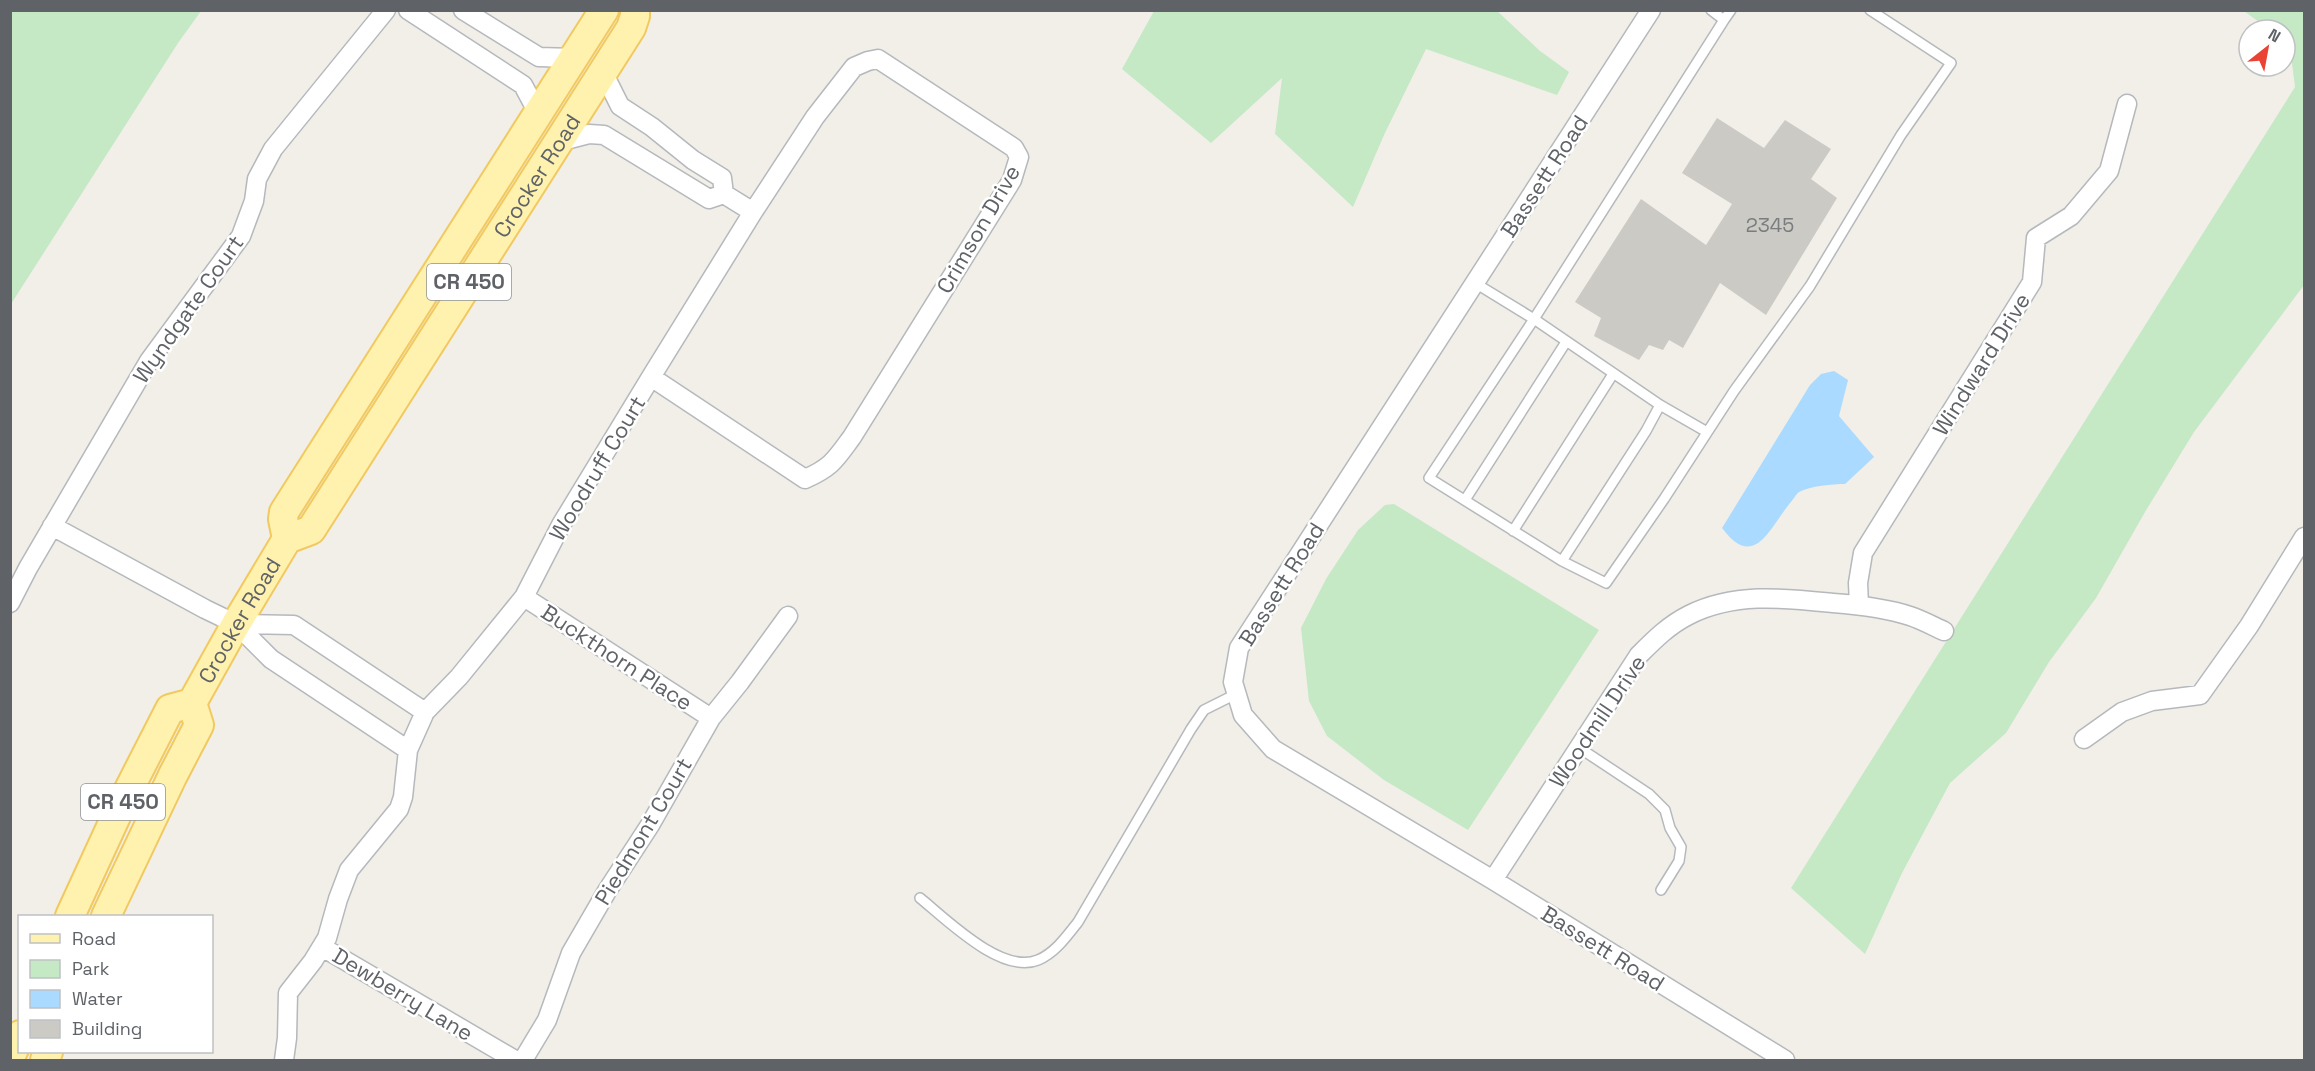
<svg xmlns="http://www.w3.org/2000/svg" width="2315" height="1071" viewBox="0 0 2315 1071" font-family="'Space Grotesk',sans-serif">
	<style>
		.green { fill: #c5e8c5 }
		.water { fill: #aadaff }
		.building { fill: #cccac5 }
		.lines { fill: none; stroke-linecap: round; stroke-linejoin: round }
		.service-casing { stroke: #b5b8bc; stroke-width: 12 }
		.minor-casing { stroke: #b5b8bc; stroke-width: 21 }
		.primary-casing { stroke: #f2c960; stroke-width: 32 }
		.service { stroke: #fff; stroke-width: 9 }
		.minor { stroke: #fff; stroke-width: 18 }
		.primary { stroke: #fff2af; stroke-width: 28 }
		.labels { text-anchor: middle; stroke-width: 5; stroke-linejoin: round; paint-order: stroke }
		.number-label { font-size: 20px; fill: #7a7d7f }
		.shield { fill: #fff; stroke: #8f9295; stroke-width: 1.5 }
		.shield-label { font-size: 21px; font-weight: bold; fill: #5f6368 }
		.street-label { font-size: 22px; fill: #5f6368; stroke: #fff }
	</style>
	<rect width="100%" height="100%" fill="#f1efe8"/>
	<!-- green -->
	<path class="green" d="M11,10L201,11L178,43L11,304Z
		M1496,10L1540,51L1569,72L1557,95L1426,49L1384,135L1353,207L1275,134L1282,78L1211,143L1122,69L1154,11Z
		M2244,11H2304V285L2194,432L2145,512L2096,598L2049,662L2006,733L1950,783L1902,873L1865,954L1791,888L2295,87L2290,47L2285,43V30H2270Z
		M1394,504L1599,630L1468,830L1384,780L1327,736L1309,701L1301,628L1326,579L1358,530L1385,505Z"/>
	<!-- water -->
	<path class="water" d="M1834,371L1848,380L1839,416L1874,457L1845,484C1833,484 1810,486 1799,492C1796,494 1793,500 1790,503C1769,529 1754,571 1722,528L1810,385L1821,374Z"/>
	<!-- building -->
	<path class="building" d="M1717,118L1764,148L1785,120L1831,149L1811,179L1837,198L1766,315L1720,283L1683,348L1669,340L1663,350L1649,345L1639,360L1594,336L1601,318L1575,302L1641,199L1706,245L1732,204L1682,173Z"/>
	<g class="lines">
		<defs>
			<path id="service" d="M1711,10L1724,20L1731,10
				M1475,283L1534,319L1429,478L1562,561L1606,583L1664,499L1734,391L1810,286L1901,135L1951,63L1870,10
				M1707,432L1660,405L1534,319L1724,20
				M1465,500L1566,342
				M1513,531L1613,374
				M1562,561L1646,431L1660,405
				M1578,747L1649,794L1665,810L1670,828L1681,847L1679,861L1661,890
				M920,898C947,920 1002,975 1038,960C1055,953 1067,936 1078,922L1191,729L1204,710L1236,694"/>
			<path id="minor" d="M408,10L523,85L538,113
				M463,10L539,57L573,58
				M1651,10L1239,648L1233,682L1243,715L1273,749L1493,880L1785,1060
				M603,72L620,106L652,127L693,160L722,178L724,194
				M558,142L589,134L604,135L709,199L724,194L753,212
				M52,526L205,609L236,624L271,659L408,750
				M524,597L711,718
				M10,603L28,568L149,361L241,236L254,201L257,179L273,149L386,10
				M1859,605L1858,583L1863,553L2032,282L2036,238L2071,216L2109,171L2127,104
				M236,624L294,625L425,712
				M2084,739L2122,712L2152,701L2200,695L2249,626L2304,537
				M1493,880L1639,655C1655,639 1669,625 1689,615C1735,592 1784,598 1833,603C1858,605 1886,608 1910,616C1922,620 1933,626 1944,631
				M322,947L515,1060
				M284,1060L287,1038L288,993L313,961L327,938L338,899L349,870L399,809L403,797L408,750L425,712L459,677L524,597L561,525L651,377L753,212L815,117L854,67L868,61L878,59L1014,148L1019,157L1012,180L852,437C835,460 832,467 805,479L651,377
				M523,1060L547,1020L571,953L607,891L650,825L711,718L740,682L788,616"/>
			<g id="primary">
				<path d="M287,539L283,519L284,512L604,10"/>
				<path id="s1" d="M70,916L123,801L170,709L192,703L236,624L287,539L311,530L631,28L635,16V10"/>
				<path d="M106,916L173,775L199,725L192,703"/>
				<path d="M10,1058L20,1035"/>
				<path d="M45,1060L48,1052"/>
			</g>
		</defs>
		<!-- service casing -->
		<use href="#service" class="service-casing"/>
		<!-- minor casing -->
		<use href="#minor" class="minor-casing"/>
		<!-- primary casing -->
		<use href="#primary" class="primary-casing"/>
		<!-- service -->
		<use href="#service" class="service"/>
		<!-- minor -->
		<use href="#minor" class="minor"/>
		<!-- primary -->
		<use href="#primary" class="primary"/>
	</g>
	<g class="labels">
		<!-- number labels -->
		<g class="number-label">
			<text x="1770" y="232">2345</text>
		</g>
		<!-- shield labels -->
		<g class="shield">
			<rect x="427" y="264" width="84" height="36" rx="4.5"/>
			<rect x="81" y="784" width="84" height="36" rx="4.5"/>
		</g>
		<g class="shield-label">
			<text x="469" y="289">CR 450</text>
			<text x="123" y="809">CR 450</text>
		</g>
		<!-- street labels -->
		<g class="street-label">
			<text dy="8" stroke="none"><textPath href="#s1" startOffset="888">Crocker Road</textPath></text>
			<text transform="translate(1544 176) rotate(-57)" y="8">Bassett Road</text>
			<text transform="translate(978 229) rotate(-60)" y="8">Crimson Drive</text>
			<text transform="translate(188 309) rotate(-55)" y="8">Wyndgate Court</text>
			<text transform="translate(1981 364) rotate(-58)" y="8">Windward Drive</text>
			<text transform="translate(597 468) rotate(-59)" y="8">Woodruff Court</text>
			<text transform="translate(1281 584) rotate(-58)" y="8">Bassett Road</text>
			<text dy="8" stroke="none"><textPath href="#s1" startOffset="348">Crocker Road</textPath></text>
			<text transform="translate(617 657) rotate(33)" y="8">Buckthorn Place</text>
			<text transform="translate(1597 721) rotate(-56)" y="8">Woodmill Drive</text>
			<text transform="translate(643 831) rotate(-59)" y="8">Piedmont Court</text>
			<text transform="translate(1603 948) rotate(32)" y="8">Bassett Road</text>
			<text transform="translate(403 994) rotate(31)" y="8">Dewberry Lane</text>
		</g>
	</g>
	<!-- border -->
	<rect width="2315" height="1071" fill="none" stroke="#5f6368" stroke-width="24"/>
	<!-- legend -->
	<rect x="18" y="915" width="195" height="138" fill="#ffffff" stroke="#bfc1c3" stroke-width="1.5"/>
	<rect x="30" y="934" width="30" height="9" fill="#fff2af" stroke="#bfc1c3" stroke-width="1.5"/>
	<text x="72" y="945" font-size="18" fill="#5f6368">Road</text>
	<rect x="30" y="960" width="30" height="18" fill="#c5e8c5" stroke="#bfc1c3" stroke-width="1.5"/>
	<text x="72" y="975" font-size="18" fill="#5f6368">Park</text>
	<rect x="30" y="990" width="30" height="18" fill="#aadaff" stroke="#bfc1c3" stroke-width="1.5"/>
	<text x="72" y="1005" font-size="18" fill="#5f6368">Water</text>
	<rect x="30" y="1020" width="30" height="18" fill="#cccac5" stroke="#bfc1c3" stroke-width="1.5"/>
	<text x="72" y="1035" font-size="18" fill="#5f6368">Building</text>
	<!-- north arrow -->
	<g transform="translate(2267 48) rotate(31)"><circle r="28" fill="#ffffff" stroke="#bfc1c3" stroke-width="1.5"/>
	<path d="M0-4.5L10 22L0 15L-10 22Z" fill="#ea4335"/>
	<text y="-9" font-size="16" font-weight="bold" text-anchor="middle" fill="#5f6368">N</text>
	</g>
</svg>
